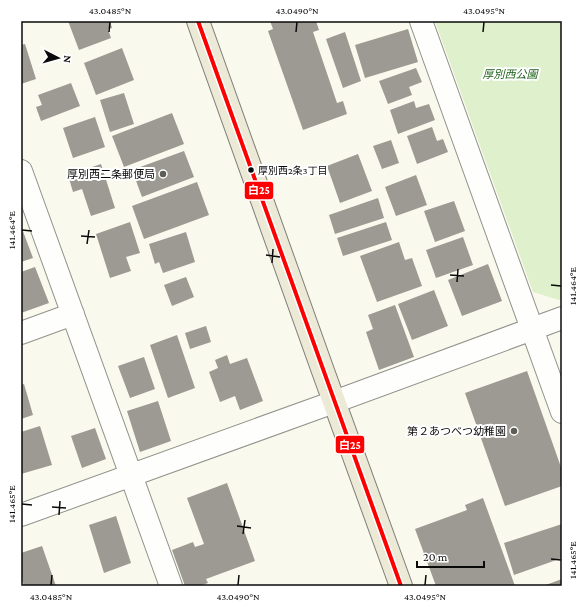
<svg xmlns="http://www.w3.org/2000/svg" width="583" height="607" viewBox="0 0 583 607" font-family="'Crimson Pro','Noto Sans JP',serif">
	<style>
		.green { fill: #def0cc }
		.building { fill: #9c9a93 }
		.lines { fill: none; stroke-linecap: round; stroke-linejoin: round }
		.minor-casing { stroke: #92928c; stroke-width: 24 }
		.major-casing { stroke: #7f7f7a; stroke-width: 24 }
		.minor { stroke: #fefefc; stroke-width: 22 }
		.major { stroke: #ece9d6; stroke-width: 22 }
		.bus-1-casing { stroke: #fff; stroke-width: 7 }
		.bus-1 { stroke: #f00; stroke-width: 4 }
		.ticks { fill: none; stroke: #0a0a0a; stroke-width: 1.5 }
		.bus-dot { fill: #0a0a0a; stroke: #fff; stroke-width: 1.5 }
		.poi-dot { fill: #5e5e59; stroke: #fff; stroke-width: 1.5 }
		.labels { text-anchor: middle; stroke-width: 4; stroke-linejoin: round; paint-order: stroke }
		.bus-label { font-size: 10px; fill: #0a0a0a; stroke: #fff; text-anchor: start }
		.park-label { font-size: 11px; font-style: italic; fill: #20621a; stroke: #fff }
		.poi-label { font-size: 11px; fill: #0a0a0a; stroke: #fff; text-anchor: end }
		.line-badge { stroke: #fff; stroke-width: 1.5 }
		.badge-label { font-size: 11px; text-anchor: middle; font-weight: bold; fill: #fff }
		.neatline { fill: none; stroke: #0a0a0a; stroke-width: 1.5 }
		.ticks-label { font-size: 10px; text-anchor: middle; fill: #0a0a0a }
	</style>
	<rect width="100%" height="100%" fill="#faf9ed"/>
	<!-- green -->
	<path class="green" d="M435,21H562V299L559,300L533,292Z"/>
	<!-- building -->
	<path class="building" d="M68,21H110L112,28L108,29L111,38L79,50Z
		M270,21H316L319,30L313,32L337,103L343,101L347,114L303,130L268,31L273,29Z
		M408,29L418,62L365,78L355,45Z
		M345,32L361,81L343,88L326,39Z
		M25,44L36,79L21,84V45Z
		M122,48L134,80L96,95L84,63Z
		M416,68L422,82L409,87L412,95L388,104L379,81Z
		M71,83L80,106L41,121L36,107L42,105L38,95Z
		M124,93L134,124L110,132L100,100Z
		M414,101L416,108L429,104L435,120L398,134L390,110Z
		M172,113L184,144L124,167L112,136Z
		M95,117L105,147L73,158L63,128Z
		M432,127L437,141L443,139L448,152L417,164L407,136Z
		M391,140L399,163L382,169L373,146Z
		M184,151L194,177L142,197L132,170Z
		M358,154L372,191L340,203L327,166Z
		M101,164L115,208L91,216L82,189L73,192L68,175Z
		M416,175L427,205L396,216L385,187Z
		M197,182L209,215L144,239L132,206Z
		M378,198L384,218L335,234L329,215Z
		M454,201L465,231L435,242L424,211Z
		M130,222L140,253L126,257L131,271L110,278L96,234Z
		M386,222L392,240L343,256L337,238Z
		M21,226L33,258L21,262Z
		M186,232L195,262L163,273L159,262L155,264L149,244Z
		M463,237L473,265L436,278L426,250Z
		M399,242L405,260L412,258L422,286L377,302L360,256Z
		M488,264L502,301L462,316L448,280Z
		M35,267L49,303L21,313V272Z
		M186,277L194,297L172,306L164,285Z
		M434,290L448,326L412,340L398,304Z
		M395,305L414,357L379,370L366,332L373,329L368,315Z
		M206,326L211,342L190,349L185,333Z
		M177,335L195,388L168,398L150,345Z
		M227,355L230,364L247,358L263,401L240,410L235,396L220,402L209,372L218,368L215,360Z
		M144,357L155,389L130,398L118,366Z
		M527,371L562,470V486L505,506L465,393Z
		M24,384L33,415L21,419V385Z
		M158,401L171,441L140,452L127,411Z
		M40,426L52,465L21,474V432Z
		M95,428L106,459L82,468L71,436Z
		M227,483L255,561L206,579L208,583L199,586H185L172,550L193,542L195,547L204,544L187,498Z
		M483,498L515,586H436L415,529L467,510L465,505Z
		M116,516L131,563L104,573L89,525Z
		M562,524V558L514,575L504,543Z
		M42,546L56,586H24L21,576V553Z
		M562,579V586H543Z"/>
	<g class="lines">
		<defs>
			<path id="minor" d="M421,21L562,412
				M21,171L171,586
				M21,333L73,314
				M21,515L334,402L562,318"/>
			<path id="major" d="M198,21L323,371L401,586"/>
		</defs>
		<!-- minor casing -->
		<use href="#minor" class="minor-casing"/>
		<!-- major casing -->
		<use href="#major" class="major-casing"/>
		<!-- minor -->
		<use href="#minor" class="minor"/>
		<!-- major -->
		<use href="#major" class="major"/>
		<defs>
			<path id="bus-1" d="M198,21L401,586"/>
		</defs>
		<!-- bus-1 casing -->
		<use href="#bus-1" class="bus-1-casing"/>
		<!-- bus-1 -->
		<use href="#bus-1" class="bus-1"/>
	</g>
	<!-- ticks -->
	<path class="ticks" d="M109,32L110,22M296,32L297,22M483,32L484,22M22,230L32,231M81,236L95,237M87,244L89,230M266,255L280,257M272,263L273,249M450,275L464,276M457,282L458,269M551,285L561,286M22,504L32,505M52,507L66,508M59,515L60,501M237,526L251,528M243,534L245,520M551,559L561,560M51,585L52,575M238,585L239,575M425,585L426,575"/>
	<!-- markers -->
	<circle class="bus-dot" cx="251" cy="170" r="3.5"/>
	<g class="poi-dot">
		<circle cx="163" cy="174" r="4"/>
		<circle cx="514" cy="431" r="4"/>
	</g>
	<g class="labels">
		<!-- bus labels -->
		<g class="bus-label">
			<text x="258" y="174">厚別西2条3丁目</text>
		</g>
		<!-- park labels -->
		<g class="park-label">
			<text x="510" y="78">厚別西公園</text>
		</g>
		<!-- poi labels -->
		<g class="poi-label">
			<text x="155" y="178">厚別西二条郵便局</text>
			<text x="506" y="435">第２あつべつ幼稚園</text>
		</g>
	</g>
	<g class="line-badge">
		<rect x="244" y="181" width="30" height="19" rx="4" fill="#f00"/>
		<rect x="335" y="435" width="30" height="19" rx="4" fill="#f00"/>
	</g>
	<g class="badge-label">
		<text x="259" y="194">白25</text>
		<text x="350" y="449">白25</text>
	</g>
	<!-- border -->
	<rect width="583" height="607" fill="none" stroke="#ffffff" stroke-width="44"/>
	<!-- north arrow -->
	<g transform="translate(58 58) rotate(96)" stroke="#ffffff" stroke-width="3" paint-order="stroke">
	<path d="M0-3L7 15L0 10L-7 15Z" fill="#0a0a0a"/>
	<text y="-6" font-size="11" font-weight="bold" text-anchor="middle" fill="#0a0a0a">N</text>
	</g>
	<!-- scale -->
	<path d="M417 561v6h67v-6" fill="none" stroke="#0a0a0a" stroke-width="2"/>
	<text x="423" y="561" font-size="12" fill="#0a0a0a" stroke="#ffffff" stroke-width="3" paint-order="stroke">20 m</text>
	<rect x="22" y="22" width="539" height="563" class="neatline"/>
	<g class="ticks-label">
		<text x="110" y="14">43.0485°N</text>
		<text x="297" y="14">43.0490°N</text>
		<text x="484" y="14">43.0495°N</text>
		<text transform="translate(11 230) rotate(-90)" y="4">141.464°E</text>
		<text transform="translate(572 286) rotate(-90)" y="4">141.464°E</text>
		<text transform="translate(11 504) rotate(-90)" y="4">141.465°E</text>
		<text transform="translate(572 560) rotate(-90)" y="4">141.465°E</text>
		<text x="51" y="600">43.0485°N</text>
		<text x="238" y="600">43.0490°N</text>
		<text x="425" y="600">43.0495°N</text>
	</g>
</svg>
